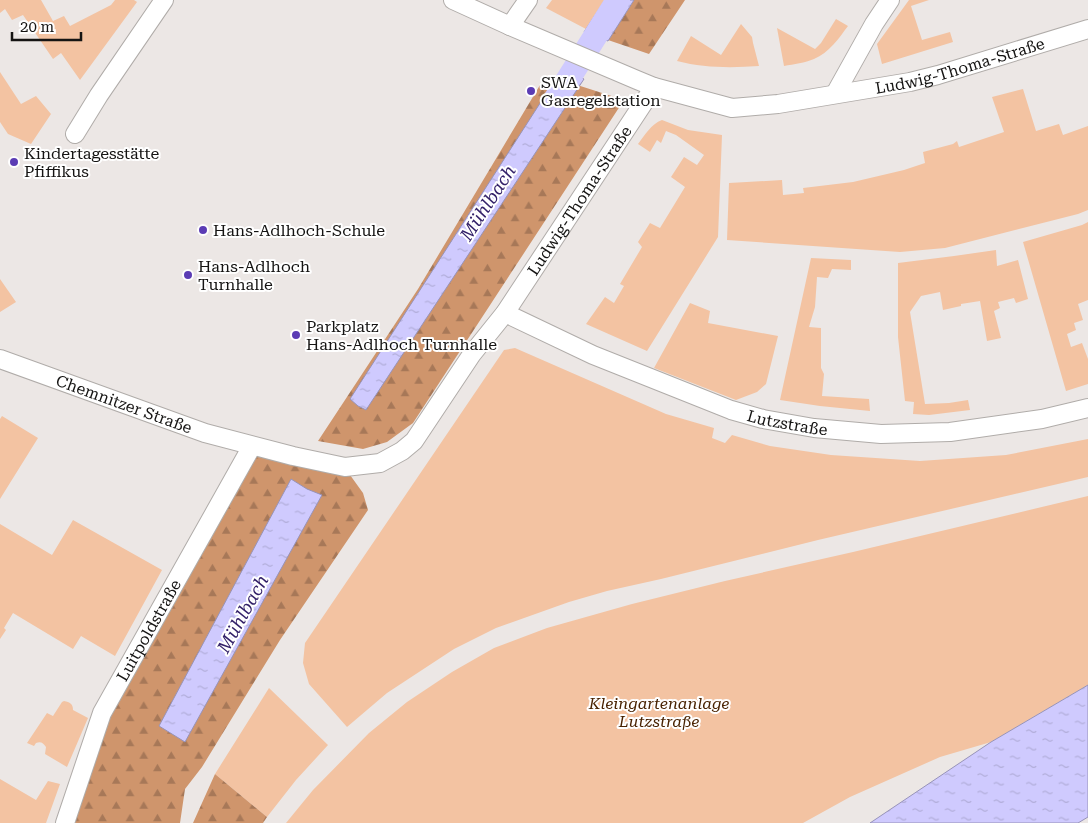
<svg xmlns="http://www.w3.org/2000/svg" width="1088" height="823" viewBox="0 0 1088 823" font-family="'Roboto Serif',serif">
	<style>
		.green { fill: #f3c3a2 }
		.forest { fill: url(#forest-firs) }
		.water { fill: url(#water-ripples); stroke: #9793b8 }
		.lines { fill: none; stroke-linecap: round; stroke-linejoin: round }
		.canal { stroke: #cfcafe; stroke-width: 24 }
		.minor-casing { stroke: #b0aca9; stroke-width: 20 }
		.minor { stroke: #fff; stroke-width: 18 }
		.poi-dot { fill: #5b3cb4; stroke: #fff; stroke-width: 2 }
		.labels { text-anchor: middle; stroke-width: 4; stroke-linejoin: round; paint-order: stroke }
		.street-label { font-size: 16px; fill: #151413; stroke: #fff }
		.poi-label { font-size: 16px; fill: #151413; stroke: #fff; text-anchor: start }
		.park-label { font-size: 16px; font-style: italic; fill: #492302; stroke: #fff }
		.water-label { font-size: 18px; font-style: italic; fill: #34226a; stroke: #fff }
	</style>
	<defs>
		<pattern id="forest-firs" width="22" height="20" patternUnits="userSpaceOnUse" patternTransform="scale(1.25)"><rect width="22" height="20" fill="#cf956c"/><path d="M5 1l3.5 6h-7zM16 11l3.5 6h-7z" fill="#a77858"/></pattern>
		<pattern id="water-ripples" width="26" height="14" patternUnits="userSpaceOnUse" patternTransform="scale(1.25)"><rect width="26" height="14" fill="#cfcafe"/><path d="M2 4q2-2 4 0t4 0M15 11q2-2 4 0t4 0" fill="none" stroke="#b1add9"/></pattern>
	</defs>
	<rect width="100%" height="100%" fill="#ece7e5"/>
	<!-- green -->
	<path class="green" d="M0,0H41L53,21L64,16L70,26L111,5L115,0H134L137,2L80,80L61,53L53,59L23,15L12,20L5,9L0,13Z
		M552,0H605L586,29L546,8Z
		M909,0H929L911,6L922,40L950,32L953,42L882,64L877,44Z
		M836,19L848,26C839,38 829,53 814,59C805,63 794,64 784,66L777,28L815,49L821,43Z
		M741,24L752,37L753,43L759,66C731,68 704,68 677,61L691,36L721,55Z
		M0,72L21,104L36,96L51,114L31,144L8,134L0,122Z
		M1023,89L1036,131L1059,124L1063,135L1088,126V210L1078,214L945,248L900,252L727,240L729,183L782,180L783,195L804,193L803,188L853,182L904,170L925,163L923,152L953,144L957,141L959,147L1004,132L992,97Z
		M662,120L688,130L722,135L718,237L647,351L586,324L605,297L614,303L624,286L620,284L642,247L638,242L650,223L660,228L685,187L671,177L684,157L697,165L704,155L676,135L666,131L661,143L657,140L650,152L638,144C645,135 651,124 662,120Z
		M1088,222V300L1078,304L1083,320L1074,323L1076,330L1067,334L1071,347L1082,343L1088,359V384L1066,391L1023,242L1082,225Z
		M996,250L997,266L1018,260L1028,299L1016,303L1014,298L998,302L1000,308L994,311L1001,338L987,341L980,301L961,304V306L943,310L940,292L921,296L910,312L925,404L949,403L968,400L970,410L929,415L913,414L914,402L905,401L898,337V263L954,256Z
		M811,258L851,260V270L832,269L828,278L817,277L815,307L809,327L821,328V368L824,374L822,396L869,399L870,411L820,406L780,400Z
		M0,279L16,302L0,312Z
		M690,303L710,311L708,323L778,336L766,384L757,392L736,400L654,368Z
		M515,348L666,414L714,428L712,438L725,443L732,435L770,446L831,455L920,461L1006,455L1088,439V477L818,540L661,579L607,591L569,602L496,628L454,649L387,693L347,727L309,684L303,663L305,643L504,350Z
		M2,416L38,438L0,499V419Z
		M1088,496V685L991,742L940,757L850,797L803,823H286L313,790L369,733L407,702L452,672L494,648L547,628L632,604L725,581L853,552Z
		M73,520L162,570L115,656L81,636L73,649L13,613L4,628L6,630L0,639V524L52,555Z
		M269,688L328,745L296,780L267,817L215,774Z
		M64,701C70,702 73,704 73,710L88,718L67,767L45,754L46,747C43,743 41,741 36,743L34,746L27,743L47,713L53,716L62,702Z
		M0,779L36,800L48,781L60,784L46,823H0Z"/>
	<!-- forest -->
	<path class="forest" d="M634,0H685L649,54L608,40Z
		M546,75L624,100L413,423L387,442L363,449L318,441L418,289Z
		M252,446L345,468L363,493L368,510L280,640L202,767L185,789L180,823H66L102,713Z
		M215,774L267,817L263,823H193Z"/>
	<!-- water -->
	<path class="water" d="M605,0H634L608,41L584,32Z
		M562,69L584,79L366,410L358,406L350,399Z
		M291,479L307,489L322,495L185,742L159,726Z
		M1088,685V817L1078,823H870L991,742Z"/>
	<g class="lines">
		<!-- canal -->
		<path class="canal" d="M555,100L618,0"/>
		<defs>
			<g id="minor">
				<path id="s1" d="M453,0L510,26L637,80L654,87L732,108L778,104L910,82L938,75L1088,29"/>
				<path d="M510,26L528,0"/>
				<path d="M835,94L874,24L890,0"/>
				<path d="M75,134L99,95L164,0"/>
				<path id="s2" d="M505,313L593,355L731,410L763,419L814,428L881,434L950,432L1042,419L1088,408"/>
				<path id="s3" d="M0,359L205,433L293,456L345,467L380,463L402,451L414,441L472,354L505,313L654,87"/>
				<path id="s4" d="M65,823L102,713L252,446"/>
			</g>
		</defs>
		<!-- minor casing -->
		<use href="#minor" class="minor-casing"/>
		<!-- minor -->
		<use href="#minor" class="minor"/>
	</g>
	<!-- markers -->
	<g class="poi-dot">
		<circle cx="531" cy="91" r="5"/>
		<circle cx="14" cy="162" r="5"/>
		<circle cx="203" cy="230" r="5"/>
		<circle cx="188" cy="275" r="5"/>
		<circle cx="296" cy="335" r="5"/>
	</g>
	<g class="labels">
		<!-- street labels -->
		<g class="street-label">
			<text dy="6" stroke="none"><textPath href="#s1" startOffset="532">Ludwig-Thoma-Straße</textPath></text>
			<text dy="6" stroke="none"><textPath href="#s3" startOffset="730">Ludwig-Thoma-Straße</textPath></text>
			<text dy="6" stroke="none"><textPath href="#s3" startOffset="132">Chemnitzer Straße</textPath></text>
			<text dy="6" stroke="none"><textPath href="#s2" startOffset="304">Lutzstraße</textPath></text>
			<text dy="6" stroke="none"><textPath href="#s4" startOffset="211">Luitpoldstraße</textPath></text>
		</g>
		<!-- poi labels -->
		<g class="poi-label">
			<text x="541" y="88">SWA<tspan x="541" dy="18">Gasregelstation</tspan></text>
			<text x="24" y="159">Kindertagesstätte<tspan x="24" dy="18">Pfiffikus</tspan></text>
			<text x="213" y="236">Hans-Adlhoch-Schule</text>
			<text x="198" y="272">Hans-Adlhoch<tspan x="198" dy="18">Turnhalle</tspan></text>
			<text x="306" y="332">Parkplatz<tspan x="306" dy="18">Hans-Adlhoch Turnhalle</tspan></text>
		</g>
		<!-- park labels -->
		<g class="park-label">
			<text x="659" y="709">Kleingartenanlage<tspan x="659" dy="18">Lutzstraße</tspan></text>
		</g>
		<!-- water labels -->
		<g class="water-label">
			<text transform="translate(488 203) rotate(-57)" y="6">Mühlbach</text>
			<text transform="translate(243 614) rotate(-61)" y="6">Mühlbach</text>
		</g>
	</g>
	<!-- scale -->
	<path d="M12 32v8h69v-8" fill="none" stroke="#151413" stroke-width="2.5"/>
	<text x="20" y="32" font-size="15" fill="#151413" stroke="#ffffff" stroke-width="4" paint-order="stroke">20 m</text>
</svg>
